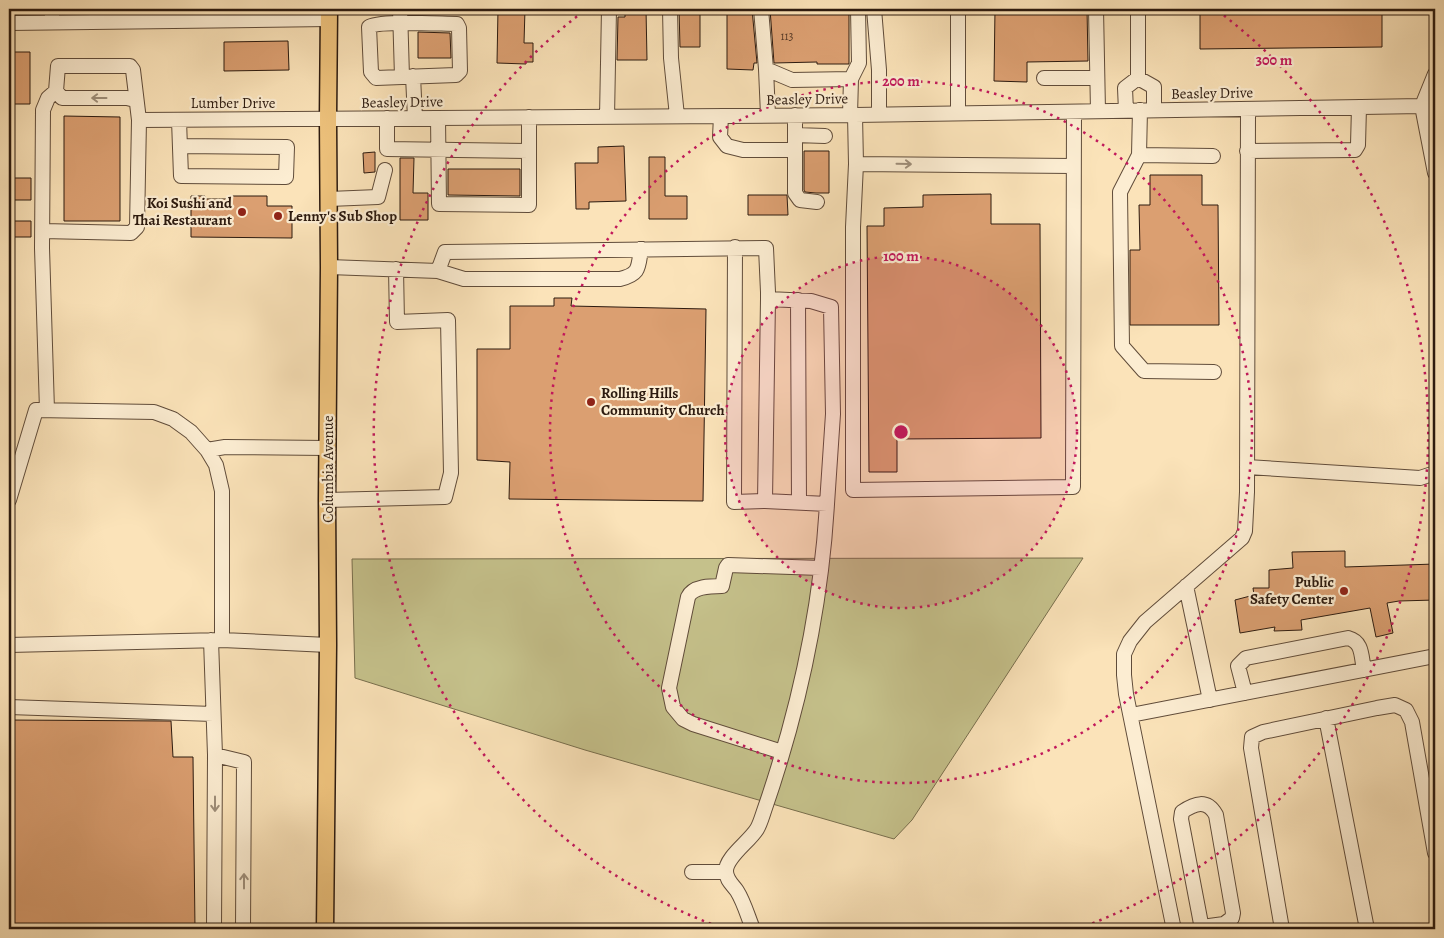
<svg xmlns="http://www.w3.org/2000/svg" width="1444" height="938" viewBox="0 0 1444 938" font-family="Alegreya,serif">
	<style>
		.green { fill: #c5c18b; stroke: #786e4d }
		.building { fill: #db9f71; stroke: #2c1a0f }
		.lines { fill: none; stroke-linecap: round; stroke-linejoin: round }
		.minor-casing { stroke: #604c3a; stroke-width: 16 }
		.major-casing { stroke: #2c1a0f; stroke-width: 19 }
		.minor { stroke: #fcedd2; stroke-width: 14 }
		.major { stroke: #eec27c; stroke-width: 16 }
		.oneway { stroke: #9e8e7a }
		.ring { fill: none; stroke: #c2185b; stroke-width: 2.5; stroke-dasharray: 2.5 5 }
		.poi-dot { fill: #8f2418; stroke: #fcedd2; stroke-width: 2 }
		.labels { text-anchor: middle; stroke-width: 4.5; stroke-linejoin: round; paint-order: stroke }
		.number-label { font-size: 12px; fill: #583b28 }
		.street-label { font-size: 15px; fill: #2c1a0f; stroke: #fcedd2 }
		.poi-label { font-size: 15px; font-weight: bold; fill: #2c1a0f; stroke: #fcedd2; text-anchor: end }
		.centre { fill: #c2185b; stroke: #fcedd2; stroke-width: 2.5 }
		.ring-label { font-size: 15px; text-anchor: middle; font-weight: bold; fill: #c2185b; stroke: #fcedd2; stroke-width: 4.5; stroke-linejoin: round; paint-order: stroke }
	</style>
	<rect width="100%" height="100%" fill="#fbe3b9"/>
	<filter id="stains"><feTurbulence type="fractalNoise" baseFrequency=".004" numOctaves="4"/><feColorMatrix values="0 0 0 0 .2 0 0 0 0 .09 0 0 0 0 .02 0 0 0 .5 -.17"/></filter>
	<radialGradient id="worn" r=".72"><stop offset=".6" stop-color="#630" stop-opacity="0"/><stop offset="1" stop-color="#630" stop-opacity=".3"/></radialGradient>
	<!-- green -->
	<path class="green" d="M1083,558L912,820L894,839L585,750L355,678L352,559Z"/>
	<!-- building -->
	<path class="building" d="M498,9H525L524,43H533V62H526V64L497,63Z
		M625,9H646L647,60H617L618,17H625Z
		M679,9H700V47H680Z
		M727,9H752L757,63H754L753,70L727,69Z
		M770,9H849V64H817V62L774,63Z
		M995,9H1087L1088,61L1027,62V82L994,81Z
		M1200,9H1382V47L1200,49Z
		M418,32L450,33L451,58H418Z
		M288,41L289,70L224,71V42Z
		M9,52H30V104H9Z
		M64,116L120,117V221H64Z
		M624,146L626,201L589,202V209H576L575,163H598V147Z
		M804,151H829V193H816L805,192L804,190Z
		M375,152V172L364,173L363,153Z
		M649,157H665V196H687V219H649Z
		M400,158H414L413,193H428V220H400Z
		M448,169H520V196L448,195Z
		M1150,175H1202V205H1218L1219,325H1130V250H1140L1139,205H1150Z
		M9,178H31V200H9Z
		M991,194V224H1040L1041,438L897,439V472H869L867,226H884V208L923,207V195Z
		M748,195H787L788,215H748Z
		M191,196H205V199H230V196H267V206H292V238L191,237Z
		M9,221H31V237H9Z
		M554,298H572L571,306L706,309L703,501L509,499L510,462L477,460V349H510V306H554Z
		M1345,551V567L1435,564V600L1399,601L1387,603L1393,633L1376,637L1370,608L1301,620L1302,630L1274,631L1275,627L1240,633L1235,600L1254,595L1253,588H1269V570L1293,568L1292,552Z
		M9,720L171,721L173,757H193L195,929H9Z"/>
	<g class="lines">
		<defs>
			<path id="minor" d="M52,9V22
				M400,9L402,77L456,75L460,71L459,28L457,24C441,24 378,20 369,27L371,72L376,78L402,77
				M670,9L671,58L677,116
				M761,9L766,69L792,80L851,79L850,115
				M874,9L879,70V114
				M958,9V113
				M1096,9L1098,111
				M9,23L329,19
				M766,69L768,115
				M1435,74L1422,106L1435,173
				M413,76L415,118
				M1044,78H1097
				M1138,78V9
				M851,79L859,63L858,9
				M1140,110L1139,155L1213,156
				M1126,111L1125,88L1138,78L1154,87V110
				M795,115V193L800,200L817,202
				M855,115L856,164L853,227V490L1073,487L1074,112
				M721,116L720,137L727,146L743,150H795
				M607,117L609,9
				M387,118V149L529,151
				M438,118L439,204L529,205V117
				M139,120L855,115L1422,106L1435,102
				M179,120L181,176L286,177L287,147L180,146
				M795,135L825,136
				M1247,151L1355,150L1358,145L1359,107
				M1139,155L1120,192L1122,346L1144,371L1214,372
				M856,164L1073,166
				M329,199L378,197L385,170
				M43,231L131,233L137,227L139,120L133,70L130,66H58L56,91L62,98H127L135,100
				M735,247L734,502L765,501
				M329,267L438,271L445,252L766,248L768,292V299L765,501L827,504L833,414L831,307L811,301L768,299
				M438,271L464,279H620C640,274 638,268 641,249
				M798,300L799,503
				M47,410L42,248L43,110L48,98L56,91
				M207,450L225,447L327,448
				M1247,467L1420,478L1435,473
				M9,500L36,410L154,412L173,419L191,432L207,450L216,465L222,491V640
				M327,500L445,497L451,473L448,320L397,322L396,269
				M1186,586L1210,700
				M211,640L215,755L214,929
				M9,645L222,640L328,645
				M1245,693L1238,666L1246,658L1348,638C1363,642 1361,656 1364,670
				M9,707L213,714
				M1131,715L1435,656
				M1326,718L1367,929
				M782,752L693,724L683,719L673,707L669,688L688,597C693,586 711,586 722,586L726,568L728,565L821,568
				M215,755L244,762L243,929
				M692,872H726
				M1202,927L1224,924L1232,918L1233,913L1216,815C1207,799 1195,803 1182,812L1181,819L1202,929
				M753,929C748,917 744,902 737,891C733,885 726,880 726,871C726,857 749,842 757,829C760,824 762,817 764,811C798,713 821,608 827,504
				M1175,929L1173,925L1126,694L1124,675V654L1130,641L1145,622L1242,538L1245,531L1247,492L1248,109
				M1282,929L1251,748L1252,737L1263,732L1377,708L1395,705L1406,710L1412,722L1435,853"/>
			<path id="major" d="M325,929L328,645L327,500L329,267L328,119L329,9"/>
		</defs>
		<!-- minor casing -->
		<use href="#minor" class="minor-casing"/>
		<!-- major casing -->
		<use href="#major" class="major-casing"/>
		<!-- minor -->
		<use href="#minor" class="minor"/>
		<!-- major -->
		<use href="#major" class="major"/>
	</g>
	<!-- one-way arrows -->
	<defs><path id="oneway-shaft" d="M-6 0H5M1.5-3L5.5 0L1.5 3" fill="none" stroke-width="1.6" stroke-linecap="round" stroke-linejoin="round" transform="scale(1.25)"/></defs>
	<g class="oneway">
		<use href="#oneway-shaft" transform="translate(99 98) rotate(180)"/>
		<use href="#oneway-shaft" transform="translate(904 164) rotate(1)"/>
		<use href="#oneway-shaft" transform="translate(215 804) rotate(90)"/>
		<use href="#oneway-shaft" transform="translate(244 881) rotate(-90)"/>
	</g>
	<!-- distance rings -->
	<circle cx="901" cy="432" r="176" fill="#c2185b" fill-opacity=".12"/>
	<g class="ring">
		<circle cx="901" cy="432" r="176"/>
		<circle cx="901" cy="432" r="351"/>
		<path d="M725 929A527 527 0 0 1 584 11M1218 11A527 527 0 0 1 1077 929"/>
	</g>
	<!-- markers -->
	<g class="poi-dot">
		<circle cx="242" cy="212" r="5"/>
		<circle cx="278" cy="216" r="5"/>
		<circle cx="591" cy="402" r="5"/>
		<circle cx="1344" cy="591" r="5"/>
	</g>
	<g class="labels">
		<!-- number labels -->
		<g class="number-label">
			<text x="787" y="40">113</text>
		</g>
		<!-- street labels -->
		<g class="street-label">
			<text transform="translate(1212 93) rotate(-1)" y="5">Beasley Drive</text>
			<text transform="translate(807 99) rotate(-1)" y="5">Beasley Drive</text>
			<text transform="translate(402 102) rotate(-1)" y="5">Beasley Drive</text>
			<text x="233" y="108">Lumber Drive</text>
			<text transform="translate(328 469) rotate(-90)" y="5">Columbia Avenue</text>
		</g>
		<!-- poi labels -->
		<g class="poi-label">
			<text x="232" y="208">Koi Sushi and<tspan x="232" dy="17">Thai Restaurant</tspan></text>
			<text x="288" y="221" text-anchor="start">Lenny's Sub Shop</text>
			<text x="601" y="398" text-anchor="start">Rolling Hills<tspan x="601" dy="17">Community Church</tspan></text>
			<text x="1334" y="587">Public<tspan x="1334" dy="17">Safety Center</tspan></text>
		</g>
	</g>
	<circle cx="901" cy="432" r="8" class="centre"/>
	<g class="ring-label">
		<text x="1274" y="65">300 m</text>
		<text x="901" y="86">200 m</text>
		<text x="901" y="261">100 m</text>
	</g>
	<!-- margin -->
	<rect width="1444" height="938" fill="none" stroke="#fbe3b9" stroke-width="30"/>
	<rect x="10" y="10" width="1424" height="918" fill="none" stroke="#2c1a0f" stroke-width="2.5"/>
	<rect x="15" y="15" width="1414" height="908" fill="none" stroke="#2c1a0f"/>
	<rect width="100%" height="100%" filter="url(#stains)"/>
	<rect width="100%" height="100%" fill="url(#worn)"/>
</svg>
